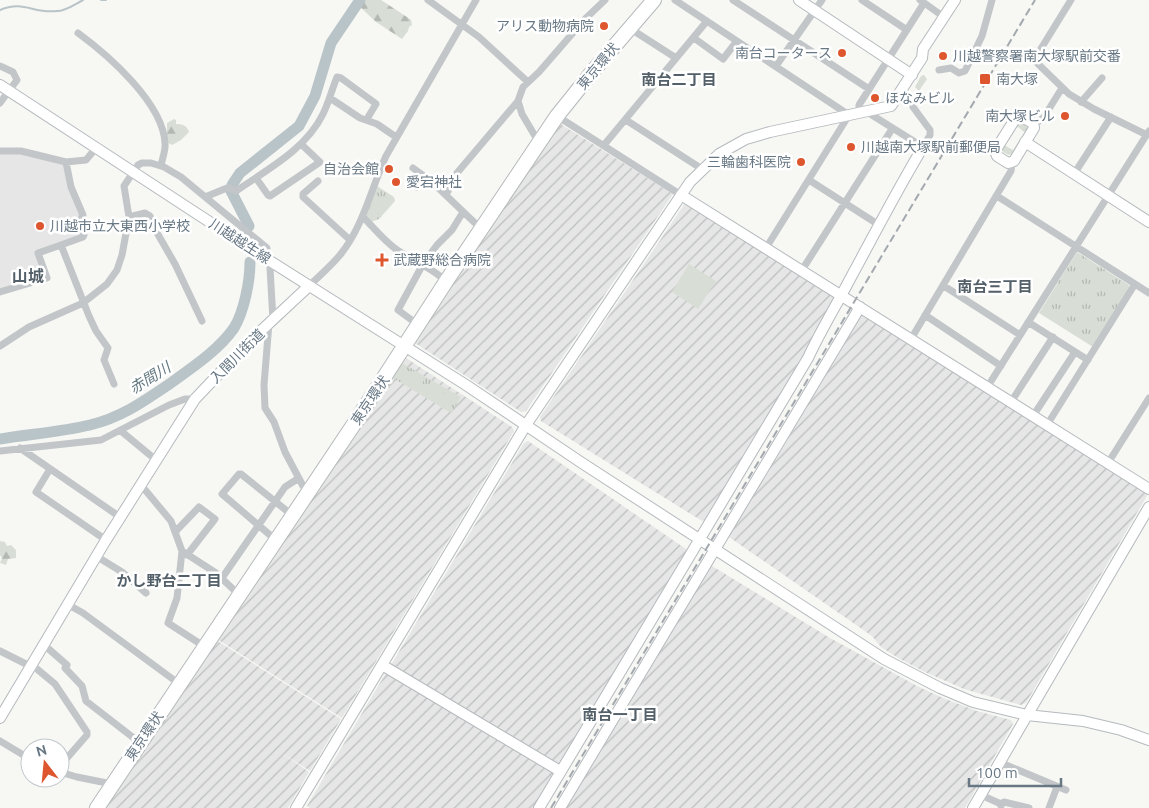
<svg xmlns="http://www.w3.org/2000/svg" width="1149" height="808" viewBox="0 0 1149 808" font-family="Ubuntu,'Noto Sans JP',sans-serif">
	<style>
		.built { fill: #e5e6e5 }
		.industrial { fill: url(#industrial-furrows) }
		.grass { fill: url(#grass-tufts) }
		.forest { fill: url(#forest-firs) }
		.garden { fill: #d8ded5 }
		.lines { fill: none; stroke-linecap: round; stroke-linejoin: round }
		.stream { stroke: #b9c4c8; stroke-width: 2 }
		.river { stroke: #b9c4c8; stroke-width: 11 }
		.secondary-casing { stroke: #b5babe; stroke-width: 12 }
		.highway-casing { stroke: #b5b9bb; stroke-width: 16 }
		.street { stroke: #c2c6c9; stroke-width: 7 }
		.secondary { stroke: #fff; stroke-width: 10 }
		.highway { stroke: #fff; stroke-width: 14 }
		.rail { stroke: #a3a9ae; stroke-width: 2; stroke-dasharray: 8 4; stroke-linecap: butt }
		.poi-dot { fill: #dd562d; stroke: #fff; stroke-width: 2 }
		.labels { text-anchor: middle; stroke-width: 5; stroke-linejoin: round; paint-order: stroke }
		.poi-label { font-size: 14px; fill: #677784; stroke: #fff; text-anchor: start }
		.street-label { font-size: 14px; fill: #677784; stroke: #fff }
		.neighbourhood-label { font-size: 15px; font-weight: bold; fill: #546069; stroke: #fff }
		.water-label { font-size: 15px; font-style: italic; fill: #637880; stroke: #fff }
		.quarter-label { font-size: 16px; font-weight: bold; fill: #546069; stroke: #fff }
	</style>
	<defs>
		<pattern id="industrial-furrows" width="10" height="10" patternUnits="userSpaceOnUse" patternTransform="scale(1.25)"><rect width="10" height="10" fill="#e5e6e5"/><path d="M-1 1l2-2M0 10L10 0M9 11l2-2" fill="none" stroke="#bdbfbf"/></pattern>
		<pattern id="grass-tufts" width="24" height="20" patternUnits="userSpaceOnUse" patternTransform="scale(1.25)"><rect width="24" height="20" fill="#d8ded5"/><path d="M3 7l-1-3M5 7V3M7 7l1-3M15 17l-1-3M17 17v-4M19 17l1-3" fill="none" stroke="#b3b9b2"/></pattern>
		<pattern id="forest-firs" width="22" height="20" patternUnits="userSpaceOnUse" patternTransform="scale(1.25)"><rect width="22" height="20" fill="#d8ded5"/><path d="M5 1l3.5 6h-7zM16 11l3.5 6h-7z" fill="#b3b9b2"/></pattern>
	</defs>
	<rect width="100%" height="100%" fill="#f7f7f4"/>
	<!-- built -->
	<path class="built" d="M0,154H22L64,165L79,210L81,235L37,251L43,277L0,289Z"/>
	<!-- industrial -->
	<path class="industrial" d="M559,123L673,194L526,411L521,412L415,343L414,341Z
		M686,202L834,295L835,298L813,336L808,350L707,519L702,521L541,421L540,417Z
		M862,313L1148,494L1026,703L1021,705L964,689L925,672L900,659L881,647L872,636L729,537L728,534L860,314Z
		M402,358H406L512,427L514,431L342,718L217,639Z
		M528,441L686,549L687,552L561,764L557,765L391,665L524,443Z
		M709,566H712L830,638L919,687L943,698L977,711L1011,720L1013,724L965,808H564Z
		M216,640L341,719L310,771L282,753L309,772L288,808H104Z
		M387,671L554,772L555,776L535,808H310L307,806Z"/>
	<!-- grass -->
	<path class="grass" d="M924,75L927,79L919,91L915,87L921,76Z
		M1020,122L1027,125L1028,128L1013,153L1009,155L1003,152L1002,148L1004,145L1013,150L1025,132L1016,126Z
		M377,186L394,197L395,201L379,219L371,222L366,216Z
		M1077,252L1129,285V289L1093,347L1039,313Z
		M402,363L461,397L451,413L393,378Z"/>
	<!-- forest -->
	<path class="forest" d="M358,0H381L407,17L411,20L412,25L409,27L408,31L402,39L376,22L358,5Z
		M174,119L176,120V124C182,124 187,125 189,132L181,140L172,145L167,142V123Z
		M0,541L5,542L7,546L11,545L16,550V558L8,559L6,565L0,563L2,558L0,555Z"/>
	<!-- garden -->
	<path class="garden" d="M689,264L716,281L698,309L672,292Z
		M405,369L424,380L419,389L400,378Z
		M435,386L453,398L448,406L429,395Z"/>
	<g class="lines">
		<!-- stream -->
		<path class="stream" d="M101,0H106
			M0,10C24,0 33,14 57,11C66,11 75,4 83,0"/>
		<!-- river -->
		<path class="river" d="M232,185L240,173L299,126L315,96L331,43L360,0
			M231,191L249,226
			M0,439C30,434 61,432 90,425C120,418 143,402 168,385C190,369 218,351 234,328C244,312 250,281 250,262"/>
		<defs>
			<path id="secondary" d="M799,0L912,75
				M0,85L251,249L466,385L582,463L884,659L940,688L973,702L1027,715L1083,721L1121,730L1149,740
				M1017,116H1020L1033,123L1034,128L1014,161L1008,163L997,156L995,151Z
				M1025,142L1149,222
				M681,195L1149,489
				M382,665L560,771
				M0,718L106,540L195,399L250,341L309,286
				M296,808L526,425L690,182L719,154L746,139L770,132L891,106L922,58L923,49L955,0
				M539,808L808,358C821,330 836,306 850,279C874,235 897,190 923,147
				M560,808L860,307
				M973,808L1149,507"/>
			<path id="highway" d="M97,808L354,424L447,280L557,116L593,71L654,0"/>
		</defs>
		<!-- secondary casing -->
		<use href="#secondary" class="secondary-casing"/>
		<!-- highway casing -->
		<use href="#highway" class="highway-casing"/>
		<!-- street -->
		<path class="street" d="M428,0L479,37L528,82
			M675,0L849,115L766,248
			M733,0L869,89
			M862,0L907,30
			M920,0L944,17
			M1071,0L1034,60L1069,94L1094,109L1147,135
			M634,31L676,58
			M78,33C108,55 163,103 165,143C166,150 162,159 161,166
			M694,38L723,59L737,41
			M0,66L13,72L17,80L0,103
			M776,66L822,0
			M939,70L951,68L959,73L965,71L982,36L992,0
			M330,98L360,118L377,124L396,137
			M1081,102L1102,78
			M867,112L923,147L930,135V130L913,107
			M859,113V105L924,3
			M557,116L681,195
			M626,120L702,169
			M1034,125L1044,117L1062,88
			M535,136L522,114L518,101L523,87L539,72L585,19L605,0
			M604,145L707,21
			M0,151H21L66,162L86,160L96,148
			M66,162L71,187L83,215L80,221L84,235L83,237L61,245L89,316L96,331L108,348L104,360L114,384
			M413,168L431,181L476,224
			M1074,174L1111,117
			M256,178L268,195L270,196L320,162L301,144
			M809,180L879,225
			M318,181L303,194V197L350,240
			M417,187L424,176
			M446,195L457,173L518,101
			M997,196L1149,293
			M205,197L227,188H230L236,191C268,169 306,149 323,114C329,102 332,89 337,77L341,78L375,103L376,104L367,119
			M129,217L145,213L150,216L156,231L175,264L202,321
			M363,217C374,228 384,241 397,250C412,260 428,266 441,277
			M271,261L270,268L273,320
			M802,270L892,129
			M309,286C319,276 331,266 340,255C363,227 371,189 386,156L476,0
			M944,286L1020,335
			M0,292L47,278L38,253L61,245
			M925,315L1001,366
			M413,321L398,310L423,264L437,245L452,230L463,212
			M1028,322L1088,360
			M269,323L264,385L265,408L274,422L285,452L303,486
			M911,339L1011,171L1012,162
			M0,346L29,327L83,303L107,284L117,270L122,255L129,217L124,186L138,165L142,163H151L164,167L181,177L267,248L265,258
			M988,386L1149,131
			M1011,402L1053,337
			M1033,416L1075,352
			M1047,425L1135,284
			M121,431L156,460
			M20,448L120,517
			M0,451L101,440L169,405L185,399H195
			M1108,463L1149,398
			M50,469L36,492L106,540
			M141,485L171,521L182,551L216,573L234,590
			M175,532L199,507L215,519L187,555
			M270,535L222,494L239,474H241L287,511
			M182,551L177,598L168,623L199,643
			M96,556L122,572L146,593
			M222,578L285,487L299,478
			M67,604L83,613L174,680
			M43,644L67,665L65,668L82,686L86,701L135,739
			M0,651L30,666
			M31,664L55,684L87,732V735L60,766
			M0,741L30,759
			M999,762L1066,790
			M60,772L77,777L107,783
			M981,795L1001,804V806
			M1001,804L1004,802L1029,808
			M1049,808L1057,787"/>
		<!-- secondary -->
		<use href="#secondary" class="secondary"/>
		<!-- highway -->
		<use href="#highway" class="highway"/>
		<!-- rail -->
		<path class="rail" d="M551,808L1035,0"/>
	</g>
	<!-- markers -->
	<g class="poi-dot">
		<circle cx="604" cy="26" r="5"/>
		<circle cx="842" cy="53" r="5"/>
		<circle cx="943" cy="56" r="5"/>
		<rect x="979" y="73" width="12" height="12" rx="2.5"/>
		<circle cx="875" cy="98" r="5"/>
		<circle cx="1065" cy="116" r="5"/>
		<circle cx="851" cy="147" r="5"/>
		<circle cx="801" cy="162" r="5"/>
		<circle cx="389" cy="169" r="5"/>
		<circle cx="396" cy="182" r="5"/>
		<circle cx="40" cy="226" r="5"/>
		<path d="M379.5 252.5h5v5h5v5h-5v5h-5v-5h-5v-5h5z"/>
	</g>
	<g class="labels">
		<!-- poi labels -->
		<g class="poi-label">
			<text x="594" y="31" text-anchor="end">アリス動物病院</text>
			<text x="832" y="58" text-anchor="end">南台コータース</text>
			<text x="953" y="61">川越警察署南大塚駅前交番</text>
			<text x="996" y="84">南大塚</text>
			<text x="885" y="103">ほなみビル</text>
			<text x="1055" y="121" text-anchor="end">南大塚ビル</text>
			<text x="861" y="152">川越南大塚駅前郵便局</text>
			<text x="791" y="167" text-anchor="end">三輪歯科医院</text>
			<text x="379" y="174" text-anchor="end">自治会館</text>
			<text x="406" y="187">愛宕神社</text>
			<text x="50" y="231">川越市立大東西小学校</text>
			<text x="393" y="265">武蔵野総合病院</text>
		</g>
		<!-- street labels -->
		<g class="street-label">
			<text transform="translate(598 66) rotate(-50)" y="5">東京環状</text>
			<text transform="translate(240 241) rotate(33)" y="5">川越越生線</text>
			<text transform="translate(237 356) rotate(-45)" y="5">入間川街道</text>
			<text transform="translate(370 400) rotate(-56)" y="5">東京環状</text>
			<text transform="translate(144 736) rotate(-56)" y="5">東京環状</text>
		</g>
		<!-- neighbourhood labels -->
		<g class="neighbourhood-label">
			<text x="679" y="85">南台二丁目</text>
			<text x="995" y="292">南台三丁目</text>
			<text x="169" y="586">かし野台二丁目</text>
			<text x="620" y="720">南台一丁目</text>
		</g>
		<!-- water labels -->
		<g class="water-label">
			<text transform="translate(150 378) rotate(-32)" y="5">赤間川</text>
		</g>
		<!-- quarter labels -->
		<g class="quarter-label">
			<text x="28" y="282">山城</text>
		</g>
	</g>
	<!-- north arrow -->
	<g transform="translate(45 763) rotate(344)"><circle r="24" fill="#ffffff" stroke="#c2c9ce"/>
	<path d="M0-4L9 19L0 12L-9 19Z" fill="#dd562d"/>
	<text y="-8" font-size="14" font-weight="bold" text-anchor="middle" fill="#677784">N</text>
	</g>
	<!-- scale -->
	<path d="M969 778v8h92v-8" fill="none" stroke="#677784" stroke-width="2.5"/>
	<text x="976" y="778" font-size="15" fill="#677784" stroke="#ffffff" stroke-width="4" paint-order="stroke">100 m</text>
</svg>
